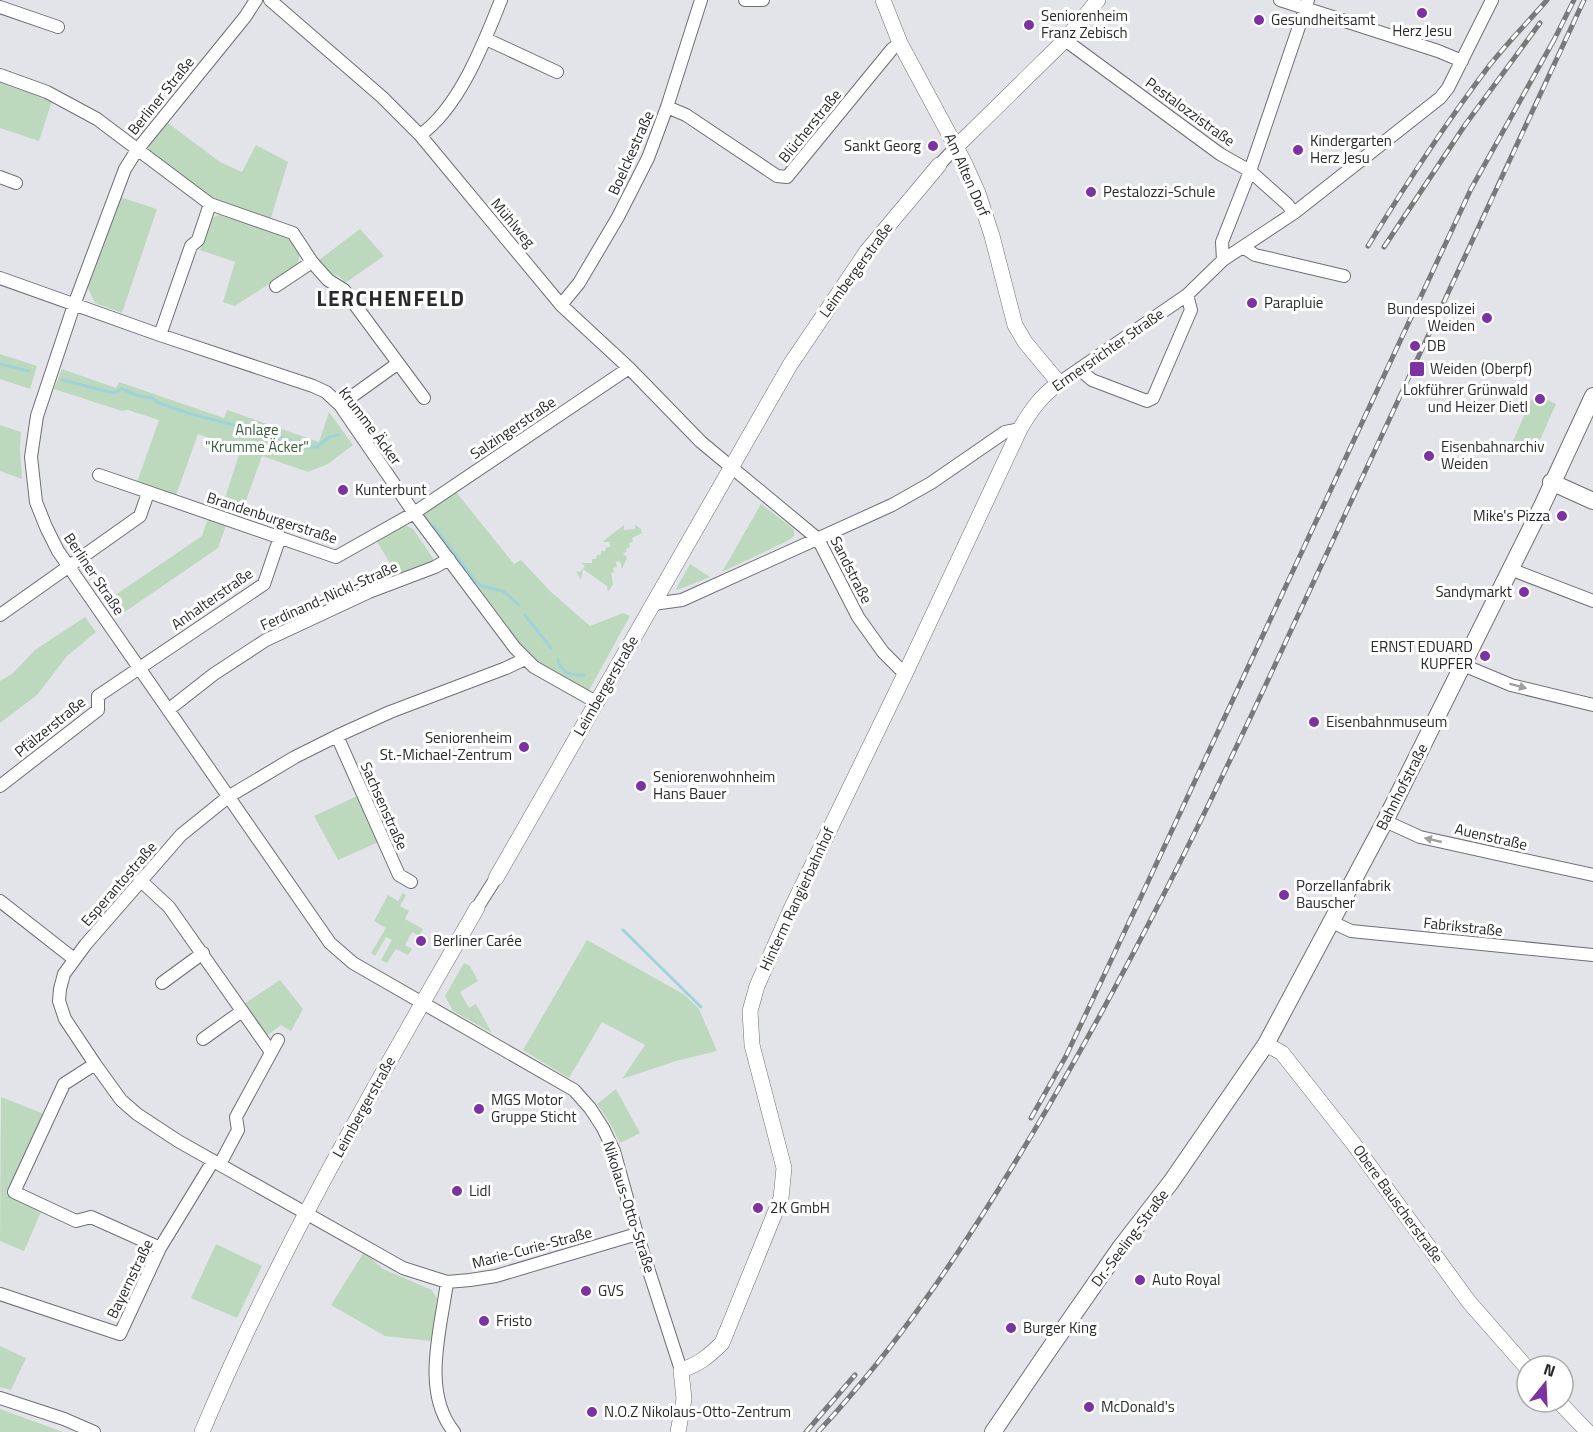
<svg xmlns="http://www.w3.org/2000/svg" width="1593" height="1432" viewBox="0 0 1593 1432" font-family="'Titillium Web',sans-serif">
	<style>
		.green { fill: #bcd9bd }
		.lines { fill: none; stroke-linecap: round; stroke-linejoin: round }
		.stream { stroke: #9ed3da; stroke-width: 3 }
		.minor-casing { stroke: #6e6f74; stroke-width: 14 }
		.tertiary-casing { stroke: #6e6f74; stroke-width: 16 }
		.secondary-casing { stroke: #6e6f74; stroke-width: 18 }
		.minor { stroke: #fff; stroke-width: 12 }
		.tertiary { stroke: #fff; stroke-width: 15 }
		.secondary { stroke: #fff; stroke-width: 16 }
		.rail-casing { stroke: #79797c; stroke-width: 5 }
		.rail { stroke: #fff; stroke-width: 3; stroke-dasharray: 9; stroke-linecap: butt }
		.oneway { fill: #9f9fa0 }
		.poi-dot { fill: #7e31a2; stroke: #fff; stroke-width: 2 }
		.labels { text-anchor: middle; stroke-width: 6; stroke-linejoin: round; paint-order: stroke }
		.poi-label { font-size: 15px; fill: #2a2a2c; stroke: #fff; text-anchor: start }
		.street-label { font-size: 15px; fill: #2a2a2c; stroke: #fff }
		.park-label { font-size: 15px; fill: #356238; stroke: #fff }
		.district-label { font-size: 21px; font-weight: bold; letter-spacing: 1.5px; fill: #2a2a2c; stroke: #fff }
	</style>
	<rect width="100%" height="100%" fill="#e3e4e9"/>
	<!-- green -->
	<path class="green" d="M0,83L52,101L39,141L0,128Z
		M168,123L220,162L242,172L256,145L288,162L271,218L201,194L148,153L149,146Z
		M120,197L157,209L122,313L95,303L88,288Z
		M223,213L288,236L300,253L298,265L235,306L223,302L235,262L200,250L212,218Z
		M360,229L384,256L345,283L340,277L329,273L319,260Z
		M0,354L37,366L30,389L0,379Z
		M62,369L116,388L119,382L224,418L227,410L319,442L329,412L353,445L328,464L308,472L262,456L238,523L228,520L218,548L116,618L105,602L202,536L210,513L219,516L241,449L198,434L174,501L135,488L159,420L128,410L122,411L54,389Z
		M1535,398H1544L1556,404L1540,440L1536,438L1529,453L1515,446L1513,441L1531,400Z
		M0,425L21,432L20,449L22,479L0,471Z
		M452,487L514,564L521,560L551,592L590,626L623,613L630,616L587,694L535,662L517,647L420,512Z
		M761,504L791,527L794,530V536L787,541L722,572Z
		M399,524L407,526L413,529L437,564L398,577L375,538Z
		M624,525V530L635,529V525L641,529L642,533L632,538L633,542L629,543L630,547L626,549L627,552L623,553L627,558L622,569L620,561L616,562L617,567L613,568L614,572L611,573L613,584L608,592L607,586L583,569L581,580L576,571L580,572L585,566L581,563H592V559H596L597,555H601V551H605L606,547H610V542H602Z
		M690,564L710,577L677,590L676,589Z
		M85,617L96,632L67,656L37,695L0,723V681L12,674L35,650Z
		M357,796L379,842L338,860L314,816Z
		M403,893L406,895L400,906L409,911L405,919L423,929L419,936L412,932L405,945L412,949L408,955L396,949L387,963L381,960L392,940L386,937L375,956L371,953L386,928L374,921L388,895L398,901Z
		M587,940L685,995L699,1009L717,1051L676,1061L622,1079L645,1045L602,1022L569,1078L523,1050Z
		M464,963L470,966L478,981L460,992L469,1008L476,1004L492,1033L453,1011L445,996Z
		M280,980L303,1009L291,1031L281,1025L266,1036L244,1004Z
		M616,1089L640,1133L620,1143L611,1125L597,1104Z
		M1,1097L44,1114L7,1195L41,1212L24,1251L0,1241Z
		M216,1244L262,1266L237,1318L191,1298Z
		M364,1252L383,1269L432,1290L437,1299L431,1341L385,1336L331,1305Z
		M0,1346L26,1358L11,1390L0,1387Z
		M0,1409L63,1432H0Z"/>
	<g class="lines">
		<!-- stream -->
		<path class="stream" d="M0,364L29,371
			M62,380L113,393L122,389L139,396L152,398L159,403L188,413L233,425H247L252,430L260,429L272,436H278L305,447H317L329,437L339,435
			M434,526L476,582L482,586L503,591L519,605
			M525,615L551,648
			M558,660C561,673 572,676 584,675
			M623,930L701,1007"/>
		<defs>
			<path id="minor" d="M256,0L245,17L137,150L125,169L74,305L37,416L31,457L36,502L46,527L58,551L330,943L353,963L574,1090L590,1108L603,1128L614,1151L637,1234L681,1370
				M270,0L382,97L420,135L561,305L629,368L701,442L818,539L858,617L883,652L905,674
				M745,0H763
				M1280,0L1438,51L1462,61
				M0,7L58,27
				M486,39L557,72
				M1065,40L1220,154L1250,171L1287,204L1294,213
				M0,75L47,92L97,119L210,204L293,233L312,262L328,280L344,290L424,398
				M667,107L686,115L777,176L787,177L892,49L900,43
				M420,135C459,108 484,43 501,0
				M939,165L956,147
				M0,177L16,183
				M1243,247L1255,255L1344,276
				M1223,260L1222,242L1250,171L1308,0
				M0,278L160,335L313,386L326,392L340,405L414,513L515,648L534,667L596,702
				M276,286L312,262
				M561,305L579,283L618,217L648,158L667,107L701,0
				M160,335L191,246L198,240L210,204
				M1079,369L1092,380L1147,401L1153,398L1191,310L1187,295
				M1059,383L1187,295L1223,260L1294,213L1440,98L1448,88L1492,0
				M340,405L397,364
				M99,475L336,557L414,513L629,368
				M1510,569L1593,601
				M653,604L682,600L892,505L931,483L1005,432L1020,429
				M0,615L140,516L148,493
				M525,659L506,668L390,712L337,736L295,757L228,797L181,835L86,944L64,974L60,989L59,1001L65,1019L95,1064L121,1100L137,1114L178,1141L403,1268L447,1282L470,1280L496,1276L637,1234
				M1463,665L1511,685L1593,705
				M168,710L214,674L266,640L369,592L435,567L449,559
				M337,736L399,875L411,882
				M0,786L98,710V696L264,584L280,537
				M1385,821L1420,837L1593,875
				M140,880L169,907L271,1052
				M0,901L74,959
				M477,908L496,878
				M1332,922L1351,931L1593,955
				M162,983L203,953
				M203,1039L242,1011
				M95,1064L64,1084L14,1192L76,1221L91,1217L160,1248
				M220,1164L238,1130L236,1117L278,1040
				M447,1282C441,1329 421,1391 454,1432
				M0,1294L120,1334L160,1248L213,1161
				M0,1398L64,1419L94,1432"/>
			<path id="tertiary" d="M956,147L1065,40L1098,0
				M496,878L790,365L867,251L939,165
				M1266,1044L1282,1053L1353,1143L1469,1302L1527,1368
				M1559,1402L1588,1432
				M202,1432C278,1250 379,1079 477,908
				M678,1432L684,1399L681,1370C698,1365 709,1356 722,1343L781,1198L784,1168L752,1045L750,1011L757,986L791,909L905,674L1020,429C1031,410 1041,396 1059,383L1025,342L1015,325L992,236L978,193L964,162L900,43L883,0"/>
			<path id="secondary" d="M1551,482L1593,501
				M993,1432L1046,1354L1120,1248L1171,1182L1266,1044L1385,821L1541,508L1593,396"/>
		</defs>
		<!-- minor casing -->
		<use href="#minor" class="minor-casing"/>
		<!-- tertiary casing -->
		<use href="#tertiary" class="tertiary-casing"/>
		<!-- secondary casing -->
		<use href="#secondary" class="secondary-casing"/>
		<!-- minor -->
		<use href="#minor" class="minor"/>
		<!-- tertiary -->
		<use href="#tertiary" class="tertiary"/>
		<!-- secondary -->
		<use href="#secondary" class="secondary"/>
		<defs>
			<path id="rail" d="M1552,44L1574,0
				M1368,246C1406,184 1445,124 1489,66C1507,43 1528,22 1547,0
				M1384,247L1465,125L1540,23
				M1031,1118L1066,1056L1139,901L1471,189L1555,38
				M806,1432L855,1375
				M818,1432C900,1344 967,1243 1028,1141C1125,979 1208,810 1287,639C1386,426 1486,213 1584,0"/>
		</defs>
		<!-- rail casing -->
		<use href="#rail" class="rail-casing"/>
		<!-- rail -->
		<use href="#rail" class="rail"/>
	</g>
	<!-- one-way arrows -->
	<defs><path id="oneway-solid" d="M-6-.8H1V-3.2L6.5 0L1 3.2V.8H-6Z" transform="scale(1.5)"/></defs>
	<g class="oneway">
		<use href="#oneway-solid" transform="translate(1518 686) rotate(15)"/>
		<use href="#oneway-solid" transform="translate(1433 840) rotate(-167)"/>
	</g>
	<!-- markers -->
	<g class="poi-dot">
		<circle cx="1422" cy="13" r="6"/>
		<circle cx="1259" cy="20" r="6"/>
		<circle cx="1029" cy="25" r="6"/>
		<circle cx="933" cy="146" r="6"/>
		<circle cx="1298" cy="150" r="6"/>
		<circle cx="1091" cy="192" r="6"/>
		<circle cx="1252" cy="303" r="6"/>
		<circle cx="1487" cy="318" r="6"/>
		<circle cx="1415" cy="346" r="6"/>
		<rect x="1409" y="361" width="16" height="16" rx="3"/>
		<circle cx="1540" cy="399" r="6"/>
		<circle cx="1429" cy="456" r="6"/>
		<circle cx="343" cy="490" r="6"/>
		<circle cx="1562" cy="516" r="6"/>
		<circle cx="1524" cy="592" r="6"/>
		<circle cx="1485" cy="656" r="6"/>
		<circle cx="1314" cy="722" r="6"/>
		<circle cx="524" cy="747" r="6"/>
		<circle cx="641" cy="786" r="6"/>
		<circle cx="1284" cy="895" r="6"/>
		<circle cx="421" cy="941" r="6"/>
		<circle cx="479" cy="1109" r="6"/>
		<circle cx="457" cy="1191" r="6"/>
		<circle cx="758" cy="1208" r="6"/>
		<circle cx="1140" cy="1280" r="6"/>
		<circle cx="586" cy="1291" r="6"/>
		<circle cx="484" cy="1321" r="6"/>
		<circle cx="1011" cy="1328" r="6"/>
		<circle cx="1089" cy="1407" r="6"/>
		<circle cx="592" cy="1412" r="6"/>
	</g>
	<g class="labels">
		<!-- poi labels -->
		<g class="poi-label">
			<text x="1041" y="21">Seniorenheim<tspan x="1041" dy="17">Franz Zebisch</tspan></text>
			<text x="1271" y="25">Gesundheitsamt</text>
			<text x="1422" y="36" text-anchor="middle">Herz Jesu</text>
			<text x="1310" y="146">Kindergarten<tspan x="1310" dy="17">Herz Jesu</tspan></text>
			<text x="921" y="151" text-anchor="end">Sankt Georg</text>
			<text x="1103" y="197">Pestalozzi-Schule</text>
			<text x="1264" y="308">Parapluie</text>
			<text x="1475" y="314" text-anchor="end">Bundespolizei<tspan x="1475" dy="17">Weiden</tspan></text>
			<text x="1427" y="351">DB</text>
			<text x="1430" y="374">Weiden (Oberpf)</text>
			<text x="1528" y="395" text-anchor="end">Lokführer Grünwald<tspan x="1528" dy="17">und Heizer Dietl</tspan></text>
			<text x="1441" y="452">Eisenbahnarchiv<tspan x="1441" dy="17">Weiden</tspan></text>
			<text x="355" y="495">Kunterbunt</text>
			<text x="1550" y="521" text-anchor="end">Mike's Pizza</text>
			<text x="1512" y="597" text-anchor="end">Sandymarkt</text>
			<text x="1473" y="652" text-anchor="end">ERNST EDUARD<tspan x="1473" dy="17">KUPFER</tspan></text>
			<text x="1326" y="727">Eisenbahnmuseum</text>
			<text x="512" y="743" text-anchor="end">Seniorenheim<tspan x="512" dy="17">St.-Michael-Zentrum</tspan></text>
			<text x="653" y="782">Seniorenwohnheim<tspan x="653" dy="17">Hans Bauer</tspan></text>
			<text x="1296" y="891">Porzellanfabrik<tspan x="1296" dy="17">Bauscher</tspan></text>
			<text x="433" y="946">Berliner Carée</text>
			<text x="491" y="1105">MGS Motor<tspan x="491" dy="17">Gruppe Sticht</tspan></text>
			<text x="469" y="1196">Lidl</text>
			<text x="770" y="1213">2K GmbH</text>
			<text x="1152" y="1285">Auto Royal</text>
			<text x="598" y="1296">GVS</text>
			<text x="496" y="1326">Fristo</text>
			<text x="1023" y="1333">Burger King</text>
			<text x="1101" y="1412">McDonald's</text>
			<text x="604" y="1417">N.O.Z Nikolaus-Otto-Zentrum</text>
		</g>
		<!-- street labels -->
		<g class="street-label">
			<text transform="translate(161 96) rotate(-51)" y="5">Berliner Straße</text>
			<text transform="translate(1190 112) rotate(36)" y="5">Pestalozzistraße</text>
			<text transform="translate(810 126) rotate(-51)" y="5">Blücherstraße</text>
			<text transform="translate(631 153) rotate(-66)" y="5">Boelckestraße</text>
			<text transform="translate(967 175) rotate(66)" y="5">Am Alten Dorf</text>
			<text transform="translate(513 223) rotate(50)" y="5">Mühlweg</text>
			<text transform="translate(856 270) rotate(-54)" y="5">Leimbergerstraße</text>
			<text transform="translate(1108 350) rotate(-35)" y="5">Ermersrichter Straße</text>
			<text transform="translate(370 426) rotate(53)" y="5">Krumme Äcker</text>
			<text transform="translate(513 428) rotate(-34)" y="5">Salzingerstraße</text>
			<text transform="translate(272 518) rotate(18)" y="5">Brandenburgerstraße</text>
			<text transform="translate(851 570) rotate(63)" y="5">Sandstraße</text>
			<text transform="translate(94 574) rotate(56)" y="5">Berliner Straße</text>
			<text transform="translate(329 596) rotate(-24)" y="5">Ferdinand-Nickl-Straße</text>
			<text transform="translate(212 599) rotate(-35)" y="5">Anhalterstraße</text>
			<text transform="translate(606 686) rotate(-60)" y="5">Leimbergerstraße</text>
			<text transform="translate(50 727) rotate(-39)" y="5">Pfälzerstraße</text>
			<text transform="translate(1402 787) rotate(-63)" y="5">Bahnhofstraße</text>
			<text transform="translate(384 806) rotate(66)" y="5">Sachsenstraße</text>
			<text transform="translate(1491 837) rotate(13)" y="5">Auenstraße</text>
			<text transform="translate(119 884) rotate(-49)" y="5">Esperantostraße</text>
			<text transform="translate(797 899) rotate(-65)" y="5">Hinterm Rangierbahnhof</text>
			<text transform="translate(1463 927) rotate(6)" y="5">Fabrikstraße</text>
			<text transform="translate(364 1107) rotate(-61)" y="5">Leimbergerstraße</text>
			<text transform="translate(1398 1204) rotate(54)" y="5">Obere Bauscherstraße</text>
			<text transform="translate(629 1207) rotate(72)" y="5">Nikolaus-Otto-Straße</text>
			<text transform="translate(1130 1238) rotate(-53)" y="5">Dr.-Seeling-Straße</text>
			<text transform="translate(532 1248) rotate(-15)" y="5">Marie-Curie-Straße</text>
			<text transform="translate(130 1279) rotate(-64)" y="5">Bayernstraße</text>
		</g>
		<!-- park labels -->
		<g class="park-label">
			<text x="257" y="435">Anlage<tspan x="257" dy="17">"Krumme Äcker"</tspan></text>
		</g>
		<!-- district labels -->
		<g class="district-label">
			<text x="391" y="306">LERCHENFELD</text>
		</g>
	</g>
	<!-- north arrow -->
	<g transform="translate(1545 1384) rotate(18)"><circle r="28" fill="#ffffff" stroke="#aaaaab" stroke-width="1.5"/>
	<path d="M0-4.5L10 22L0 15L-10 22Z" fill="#7e31a2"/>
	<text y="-9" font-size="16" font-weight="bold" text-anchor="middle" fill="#2a2a2c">N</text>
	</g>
</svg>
